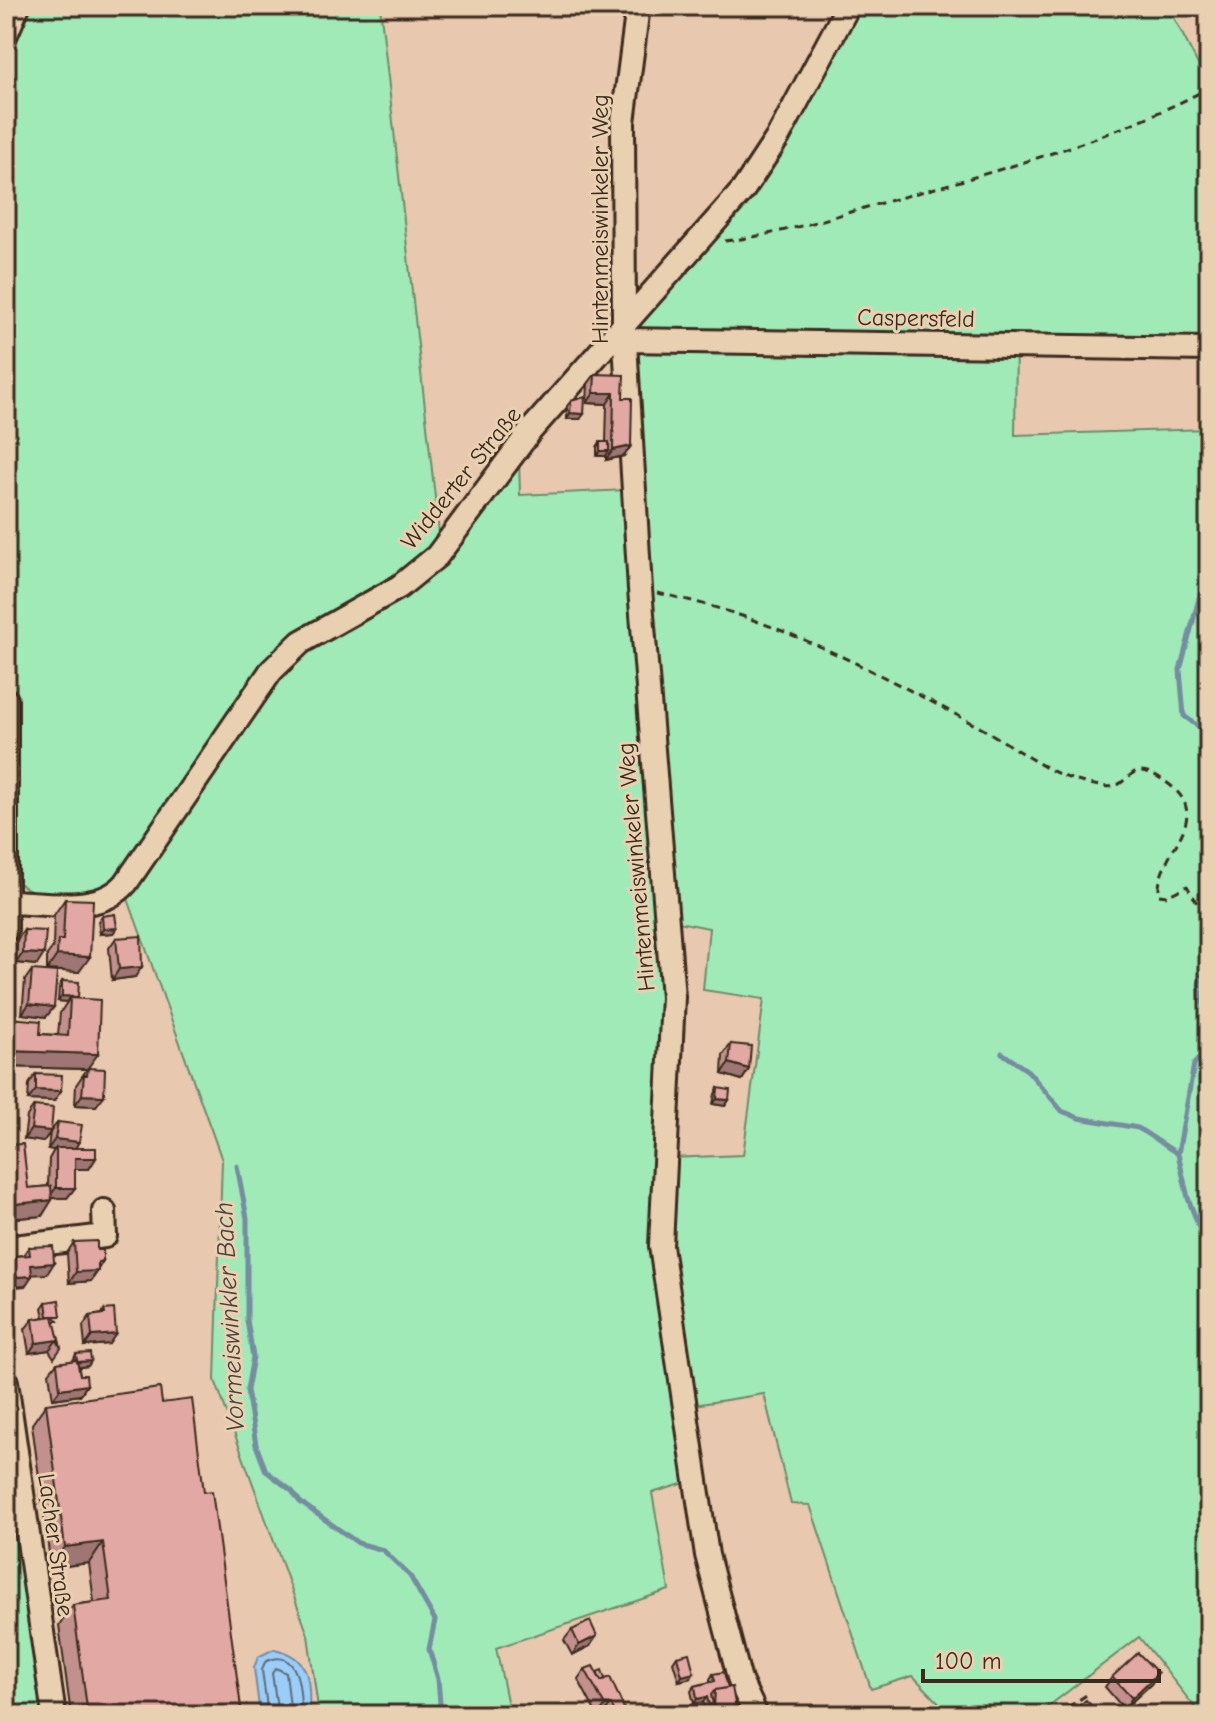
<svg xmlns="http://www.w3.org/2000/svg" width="1215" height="1721" viewBox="0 0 1215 1721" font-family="'Comic Neue',sans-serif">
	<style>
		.green { fill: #a0eab8; stroke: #6e8a6b; stroke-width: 2 }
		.water { fill: #9acdf8; stroke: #748ca1; stroke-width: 2 }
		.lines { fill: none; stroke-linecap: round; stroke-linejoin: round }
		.shore { stroke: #616b75; stroke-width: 2 }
		.stream { stroke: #748ca1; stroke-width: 5 }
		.minor-casing { stroke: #3b2a1e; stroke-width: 28 }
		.path { stroke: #3b2a1e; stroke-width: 3; stroke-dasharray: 8 6; stroke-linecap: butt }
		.minor { stroke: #e9d0b1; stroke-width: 22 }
		.wall { fill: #c2908d; stroke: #3b2a1e; stroke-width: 2 }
		.shaded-wall { fill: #9e7673; stroke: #3b2a1e; stroke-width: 2 }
		.building { fill: #e2a8a4; stroke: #3b2a1e; stroke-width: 2 }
		.labels { text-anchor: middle; stroke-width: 6; stroke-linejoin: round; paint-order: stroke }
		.street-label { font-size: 24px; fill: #3b2a1e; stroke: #e9d0b1 }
		.water-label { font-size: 26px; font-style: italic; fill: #49423f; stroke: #e9d0b1 }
	</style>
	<rect width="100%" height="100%" fill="#e8c8ae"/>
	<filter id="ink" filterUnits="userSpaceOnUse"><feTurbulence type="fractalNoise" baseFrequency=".0125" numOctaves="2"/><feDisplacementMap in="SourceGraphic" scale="16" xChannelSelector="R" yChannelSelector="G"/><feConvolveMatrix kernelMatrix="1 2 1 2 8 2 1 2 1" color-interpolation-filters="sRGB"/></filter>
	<g filter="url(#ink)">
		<!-- green -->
		<path class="green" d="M24,6H380L440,542L415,567L296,639L111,889C83,898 38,901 16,881L6,615V48Z
			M855,6H1168L1209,86V340L1016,333L1015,435L1209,429V1715H1201L1139,1637L1037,1715H951L913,1676L871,1689L810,1505L791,1504L764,1394L694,1405L669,1278V1158L743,1155L764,999L703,990L709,928L673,921L632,341L637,321L759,178Z
			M519,459L520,495L627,490L668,992L655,1235L692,1481L652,1493L669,1590L496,1648L510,1715H319L308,1635L215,1380L222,1160L127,896L294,657L410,587Z
			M6,1416L47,1715H6Z"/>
		<!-- water -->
		<path class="water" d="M274,1649C311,1657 310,1681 309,1715H260L254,1668L258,1657Z"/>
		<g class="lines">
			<!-- shore -->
			<path class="shore" d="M268,1715L262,1670L265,1662C300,1645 301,1692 301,1715
				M278,1715L272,1673L276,1668L286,1673L291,1715"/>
			<!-- stream -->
			<path class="stream" d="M1209,511V539
				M1209,561L1180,670L1184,716L1209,734
				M1209,957L1199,984L1209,1031
				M1209,1034L1205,1052L1194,1064L1178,1154L1188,1198L1200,1230L1209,1240
				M1002,1053L1028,1071L1062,1111L1079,1118L1138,1128L1178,1154
				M237,1166L247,1218V1320L253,1357L247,1390L256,1445L266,1471L292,1491L300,1502L358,1543L383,1550L410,1576L435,1620L429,1649L438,1679L441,1715"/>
			<defs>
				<path id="minor" d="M638,6L623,122L624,326L640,589L673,997L661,1246L707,1555L740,1681L756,1715
					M6,34L18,6
					M625,340L1209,349
					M6,700V930
					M6,902C45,902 99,915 126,883L271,671L301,642L399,587L437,556L531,430L743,190L778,137L848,6
					M6,1248L105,1236L104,1211
					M6,1382L54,1715"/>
			</defs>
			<!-- minor casing -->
			<use href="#minor" class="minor-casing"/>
			<!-- path -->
			<path class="path" d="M725,241C781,235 837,215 892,200C1001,170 1108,141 1209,88
				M657,593C773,616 878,673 981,728C1016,747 1049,776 1089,784C1120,790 1114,787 1136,771C1150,770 1159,777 1170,785C1215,821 1155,853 1159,895L1167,896L1187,886L1202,911L1209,915
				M1056,1715L1091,1692"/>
			<!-- minor -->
			<use href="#minor" class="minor"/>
		</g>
		<!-- wall -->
		<path class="wall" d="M595,374L623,398L631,446L624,456L606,460V456H597V447L600,442H606L607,404L587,403L588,384Z
			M571,401L580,419H567V406Z
			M65,899L79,972L47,970V955L53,947L54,915Z
			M102,916L117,928L113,933L100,934L98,921Z
			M24,930L37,965L16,963L17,940Z
			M116,938L135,977L112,980L109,948Z
			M32,970L54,1007L46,1017L22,1014L25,980Z
			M62,981L78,997L88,1068L96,1106L75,1105L76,1085L87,1069L6,1067V1026L11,1018L40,1034L58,1035L60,1013L67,1002L58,1001L59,987Z
			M731,1044L749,1069L742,1080L722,1074L723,1055Z
			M36,1074L54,1101L28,1100L29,1084Z
			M718,1088L729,1100L725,1106L713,1104L715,1094Z
			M34,1106L51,1131L43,1142L24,1139L27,1116Z
			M58,1122L75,1148L96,1158L89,1169H75V1188L67,1198H52L42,1216L6,1219V1145L28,1188L48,1186L49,1159L54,1150L48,1149L50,1132Z
			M74,1242L97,1250L98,1271L91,1281L69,1283L67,1253Z
			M29,1247L47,1274H32L25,1286L9,1287L8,1266L15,1256L23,1255Z
			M46,1302L58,1321H54L61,1348L54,1358L49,1350L29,1353L25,1329L33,1319L44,1317L42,1308Z
			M104,1310L109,1344L85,1346L83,1326L90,1316L102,1314Z
			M76,1354L91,1361L88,1366L78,1367L80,1375L87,1385L80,1395L53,1399L49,1373L57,1363L73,1361Z
			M162,1403L204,1492L242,1715H71L59,1625L73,1605L94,1602L89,1563L51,1568L32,1424L46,1404Z
			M572,1630L590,1646L572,1655L564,1640Z
			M677,1656L691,1678L679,1681L673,1662Z
			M585,1669L597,1672L605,1679L627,1715H604V1714L597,1715L578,1679Z
			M713,1674L728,1688L736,1709L732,1715H707V1710H705L703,1702L694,1704L691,1691L695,1686L710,1682V1679Z
			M1112,1677L1151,1684L1124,1709L1105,1687Z"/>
		<!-- shaded-wall -->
		<path class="shaded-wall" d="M594,393H614L607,404L587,403Z
			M570,413L584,414L580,419H567Z
			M631,446L624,456L606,460L613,450Z
			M600,451H609L606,456H597Z
			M117,928L113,933L100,934L103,929Z
			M23,953L44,954L37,965L16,963Z
			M57,955L90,957L79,972L47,970Z
			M142,967L135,977L112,980L119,969Z
			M62,996L78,997L70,998L67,1002L58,1001Z
			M29,1004L54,1007L46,1017L22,1014Z
			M8,1051L98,1054L87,1069L6,1067V1053Z
			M729,1063L749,1069L742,1080L722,1074Z
			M6,1083L14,1084L10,1089H6Z
			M36,1090L61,1091L54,1101L28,1100Z
			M82,1095L104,1096L96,1106L75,1105Z
			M717,1099L729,1100L725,1106L713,1104Z
			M31,1129L51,1131L43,1142L24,1139Z
			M55,1139L79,1142L72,1153L56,1148L54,1150L48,1149Z
			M75,1158H96L89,1169H68Z
			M56,1188H75L67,1198H48Z
			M52,1200L42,1216L6,1219V1205Z
			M103,1261L91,1281L69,1283L76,1272L98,1262Z
			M54,1263L47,1274L24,1275L31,1265Z
			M32,1276L25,1286L9,1287L16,1277Z
			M116,1334L109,1344L85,1346L92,1336Z
			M57,1340L49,1350L29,1353L36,1343Z
			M91,1361L88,1366L74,1368L77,1362Z
			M87,1385L80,1395L53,1399L60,1389Z
			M103,1542L89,1563L51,1568L65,1547Z
			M597,1636L590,1646L572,1655L579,1645Z
			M694,1673L691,1678L679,1681L682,1676Z
			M1158,1673L1151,1684L1124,1709L1132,1698Z
			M707,1697L703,1702L694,1704L697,1699Z
			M611,1704L604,1714L599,1715L605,1706Z
			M736,1709L732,1715H722L724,1712Z"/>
		<!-- building -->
		<path class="building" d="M595,374L624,375L623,398H632L631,446L613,450L614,393H594Z
			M585,397L584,414L570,413L571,401Z
			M600,442H609V451H600Z
			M65,899L93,900L90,957L57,955L58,940H63Z
			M115,914L117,928L103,929L102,916Z
			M24,930L46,931L44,954L23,953Z
			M141,936L142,967L119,969L116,938Z
			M32,970L57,972L54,1007L29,1004Z
			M62,981L79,982L78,997L62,996Z
			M70,998L100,1000L98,1054L8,1051L11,1018L41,1021L40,1034L68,1036Z
			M731,1044L751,1046L749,1069L729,1063Z
			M88,1068L105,1069L104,1096L82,1095L84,1075H87Z
			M36,1074L62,1075L61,1091L36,1090Z
			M6,1076L15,1077L14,1084L6,1083Z
			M718,1088L730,1090L729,1100L717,1099Z
			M34,1106L53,1108L51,1131L31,1129Z
			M58,1122L82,1125L79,1142L55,1139Z
			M23,1144L28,1188L51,1186L52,1200L6,1205V1145Z
			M56,1148H96V1158H75V1188H56Z
			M97,1241V1250H103V1261L98,1262V1271L76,1272L74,1242Z
			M53,1246L54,1263L31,1265L32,1276L16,1277L15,1256L30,1255L29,1247Z
			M59,1300L61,1316H48L46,1302Z
			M114,1309L116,1334L92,1336L90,1316L105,1314L104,1310Z
			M53,1316L61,1348L57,1340L36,1343L33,1319Z
			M90,1353L91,1361L77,1362L76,1354Z
			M77,1360L80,1375H86L87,1385L60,1389L57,1363Z
			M160,1388L162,1403L192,1399L204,1492L212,1491L242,1715H88L73,1605L111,1600L103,1542L65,1547L46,1404Z
			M590,1621L597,1636L579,1645L572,1630Z
			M689,1653L694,1673L682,1676L677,1656Z
			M1138,1653L1158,1673L1132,1698L1112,1677Z
			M593,1666L601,1681L610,1677L627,1715H616L611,1704L605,1706L585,1669Z
			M602,1670L605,1679L601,1681L597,1672Z
			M724,1672L728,1688L715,1690L711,1695L713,1704L709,1705L707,1697L697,1699L695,1686L715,1681L713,1674Z
			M732,1687L736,1709L724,1712L714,1707L715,1690Z
			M1086,1700L1100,1715H1069Z"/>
	</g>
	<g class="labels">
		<!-- street labels -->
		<g class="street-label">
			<text transform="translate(600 219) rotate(-90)" y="8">Hintenmeiswinkeler Weg</text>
			<text transform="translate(916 318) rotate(1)" y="8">Caspersfeld</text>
			<text transform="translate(461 478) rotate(-51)" y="8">Widderter Straße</text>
			<text transform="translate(636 867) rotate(-95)" y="8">Hintenmeiswinkeler Weg</text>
			<text transform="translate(56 1545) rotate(82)" y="8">Lacher Straße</text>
		</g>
		<!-- water labels -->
		<g class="water-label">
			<text transform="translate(229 1317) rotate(-93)" y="9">Vormeiswinkler Bach</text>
		</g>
	</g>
	<!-- margin -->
	<rect width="1215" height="1721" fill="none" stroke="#e9d0b1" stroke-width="32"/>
	<rect x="16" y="16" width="1183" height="1689" fill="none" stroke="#3b2a1e" stroke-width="3" filter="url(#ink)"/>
	<!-- scale -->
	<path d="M923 1669v12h236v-12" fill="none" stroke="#3b2a1e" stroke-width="4"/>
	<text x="935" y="1669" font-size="24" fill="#3b2a1e" stroke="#e9d0b1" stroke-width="6" paint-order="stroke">100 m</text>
</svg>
